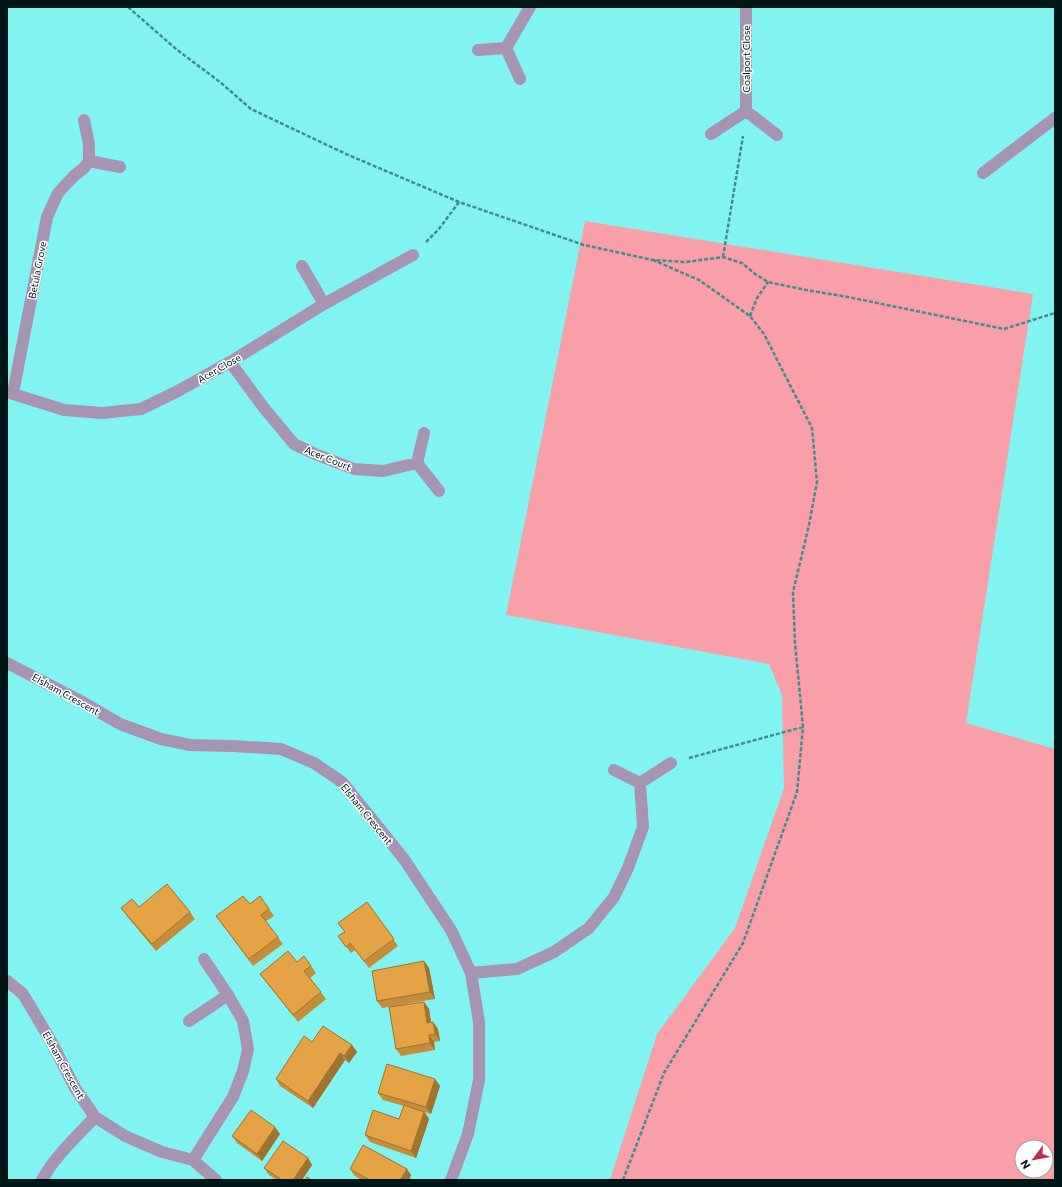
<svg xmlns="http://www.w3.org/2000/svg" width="1062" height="1187" viewBox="0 0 1062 1187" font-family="Commissioner,sans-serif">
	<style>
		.green { fill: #f89fa7; fill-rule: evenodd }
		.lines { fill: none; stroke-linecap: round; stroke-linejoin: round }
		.path { stroke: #448b8a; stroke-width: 2.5; stroke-dasharray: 4 2; stroke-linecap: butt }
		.minor { stroke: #a794b1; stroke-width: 12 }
		.wall { fill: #c48d3b }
		.shaded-wall { fill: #a07330 }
		.building { fill: #e4a445; stroke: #a07330 }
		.labels { text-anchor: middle; stroke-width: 3; stroke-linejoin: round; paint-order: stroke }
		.street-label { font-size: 10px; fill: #001717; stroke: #fff }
	</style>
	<rect width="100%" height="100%" fill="#81f4f2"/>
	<!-- green -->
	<path class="green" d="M585,221L1033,294L966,723L1055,749V1180H610L657,1034L735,928L784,788L782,695L769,664L506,615ZM1022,1147H1046V1171H1022Z"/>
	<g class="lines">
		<!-- path -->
		<path class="path" d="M128,7L176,49L220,82L251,109L346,154L459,202L584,245L653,260L686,262L723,257L742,263L755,274L768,282L806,290L848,297L1004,329L1055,313
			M426,242L439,229L459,202
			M723,257L743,136
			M750,316L757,298L768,282
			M689,758L803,727
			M623,1180L664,1073L743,943L797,792L803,727L795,643L793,592L809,525L817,482L812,428L764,334L750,316L699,280L653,260"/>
		<!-- minor -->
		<path class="minor" d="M746,7V111
			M506,48L530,7
			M478,50L506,48L520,79
			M711,134L746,111L777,135
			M89,161L120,167
			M983,173L1055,118
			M302,266L324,304
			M230,362L264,408L294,444L315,454L354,469L383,471L417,463
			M7,392L64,410L102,413L141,409L176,392L230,362L324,304L413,255
			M13,393L47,217L58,193L74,176L84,168L89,161V144L84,120
			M424,433L417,463L439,491
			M7,663L77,699L120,724L161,739L190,745L233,746L281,749L314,763L342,782L404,859L451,930L471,973L479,1022V1080L468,1134L451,1180
			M614,770L640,783
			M471,973L517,969L554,952L589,928L614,897L628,868L643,827L640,783L671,763
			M7,981L23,994L52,1043L75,1088L95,1117L125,1136L162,1152L193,1160L216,1180
			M189,1021L228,995
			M193,1160L233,1097L243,1071L248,1049L243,1021L228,995L204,959
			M42,1180C55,1156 76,1137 95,1117"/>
	</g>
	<!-- wall -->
	<path class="wall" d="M260,896L274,916L266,921L283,944L253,966L216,916L250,904Z
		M367,902L398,946L369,968L355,950L351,953L338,936L344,932Z
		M139,907L190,912L195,919L156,951L126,915L121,908Z
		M424,961L429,968L435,999L382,1008L377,1001Z
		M297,962L311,966L316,973L310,978L326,999L298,1022L260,974Z
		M424,1002L429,1009L431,1022H433L438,1029L440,1041L434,1042L435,1050L401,1056L396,1049Z
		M312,1042L352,1045L357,1052L349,1063L345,1060L313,1108L280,1086L276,1079Z
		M435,1079L440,1086L431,1114L425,1112L429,1119L416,1158L370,1142L365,1135L399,1119L404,1106L383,1100L378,1093Z
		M275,1127L280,1134L262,1161L237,1143L232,1136Z
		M308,1158L312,1165L302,1180H277L269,1175L264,1168Z
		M350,1169L411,1175L409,1180H362L355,1176Z"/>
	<!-- shaded-wall -->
	<path class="shaded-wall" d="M424,961L429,968L435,999L430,992Z
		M424,1002L429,1009L432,1030L427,1023Z
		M433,1022L438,1029L440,1041L435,1034Z
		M429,1035L434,1042L435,1050L430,1043Z
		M352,1045L357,1052L349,1063L344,1056Z
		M340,1053L345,1060L313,1108L308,1101Z
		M435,1079L440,1086L431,1114L426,1107Z
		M424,1112L429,1119L416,1158L411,1151Z
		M275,1127L280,1134L262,1161L257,1154Z
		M308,1158L312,1165L302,1180H293Z
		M407,1169L411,1175L409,1180H400Z"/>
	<!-- building -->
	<path class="building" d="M167,884L190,912L152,944L121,908L132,899L139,907Z
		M243,896L250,904L260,896L269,909L261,915L278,937L249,959L216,916Z
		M367,902L394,939L364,961L350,943L346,947L338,936L345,932L338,923Z
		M288,951L297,962L304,956L311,966L304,971L321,992L293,1015L260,974Z
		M424,961L430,992L377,1001L372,971Z
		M424,1002L427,1023L433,1022L435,1034L429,1035L430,1043L396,1049L389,1007Z
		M323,1026L352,1045L344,1056L340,1053L308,1101L276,1079L304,1036L312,1042Z
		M387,1064L435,1079L426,1107L378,1093Z
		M404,1105L424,1112L411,1151L365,1135L373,1110L399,1119Z
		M251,1110L275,1127L257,1154L232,1136Z
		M283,1141L308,1158L293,1180H282L264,1168Z
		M363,1145L407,1169L400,1180H367L368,1179L350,1169Z
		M307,1177L311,1180H305Z"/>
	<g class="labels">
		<!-- street labels -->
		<g class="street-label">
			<text transform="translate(746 59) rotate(-90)" y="4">Coalport Close</text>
			<text transform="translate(37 270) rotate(-79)" y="4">Betula Grove</text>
			<text transform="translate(219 368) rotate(-30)" y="4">Acer Close</text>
			<text transform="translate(328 458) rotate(22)" y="4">Acer Court</text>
			<text transform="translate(66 694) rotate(29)" y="4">Elsham Crescent</text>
			<text transform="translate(367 814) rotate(51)" y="4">Elsham Crescent</text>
			<text transform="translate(64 1065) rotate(61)" y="4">Elsham Crescent</text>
		</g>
	</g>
	<!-- border -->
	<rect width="1062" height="1187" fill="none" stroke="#001717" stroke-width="16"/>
	<!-- north arrow -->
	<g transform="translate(1034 1159) rotate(238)"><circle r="19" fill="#ffffff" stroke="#99a2a2"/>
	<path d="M0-3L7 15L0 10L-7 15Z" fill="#bd2d4d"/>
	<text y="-6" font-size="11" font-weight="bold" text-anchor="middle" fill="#001717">N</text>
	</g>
</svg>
